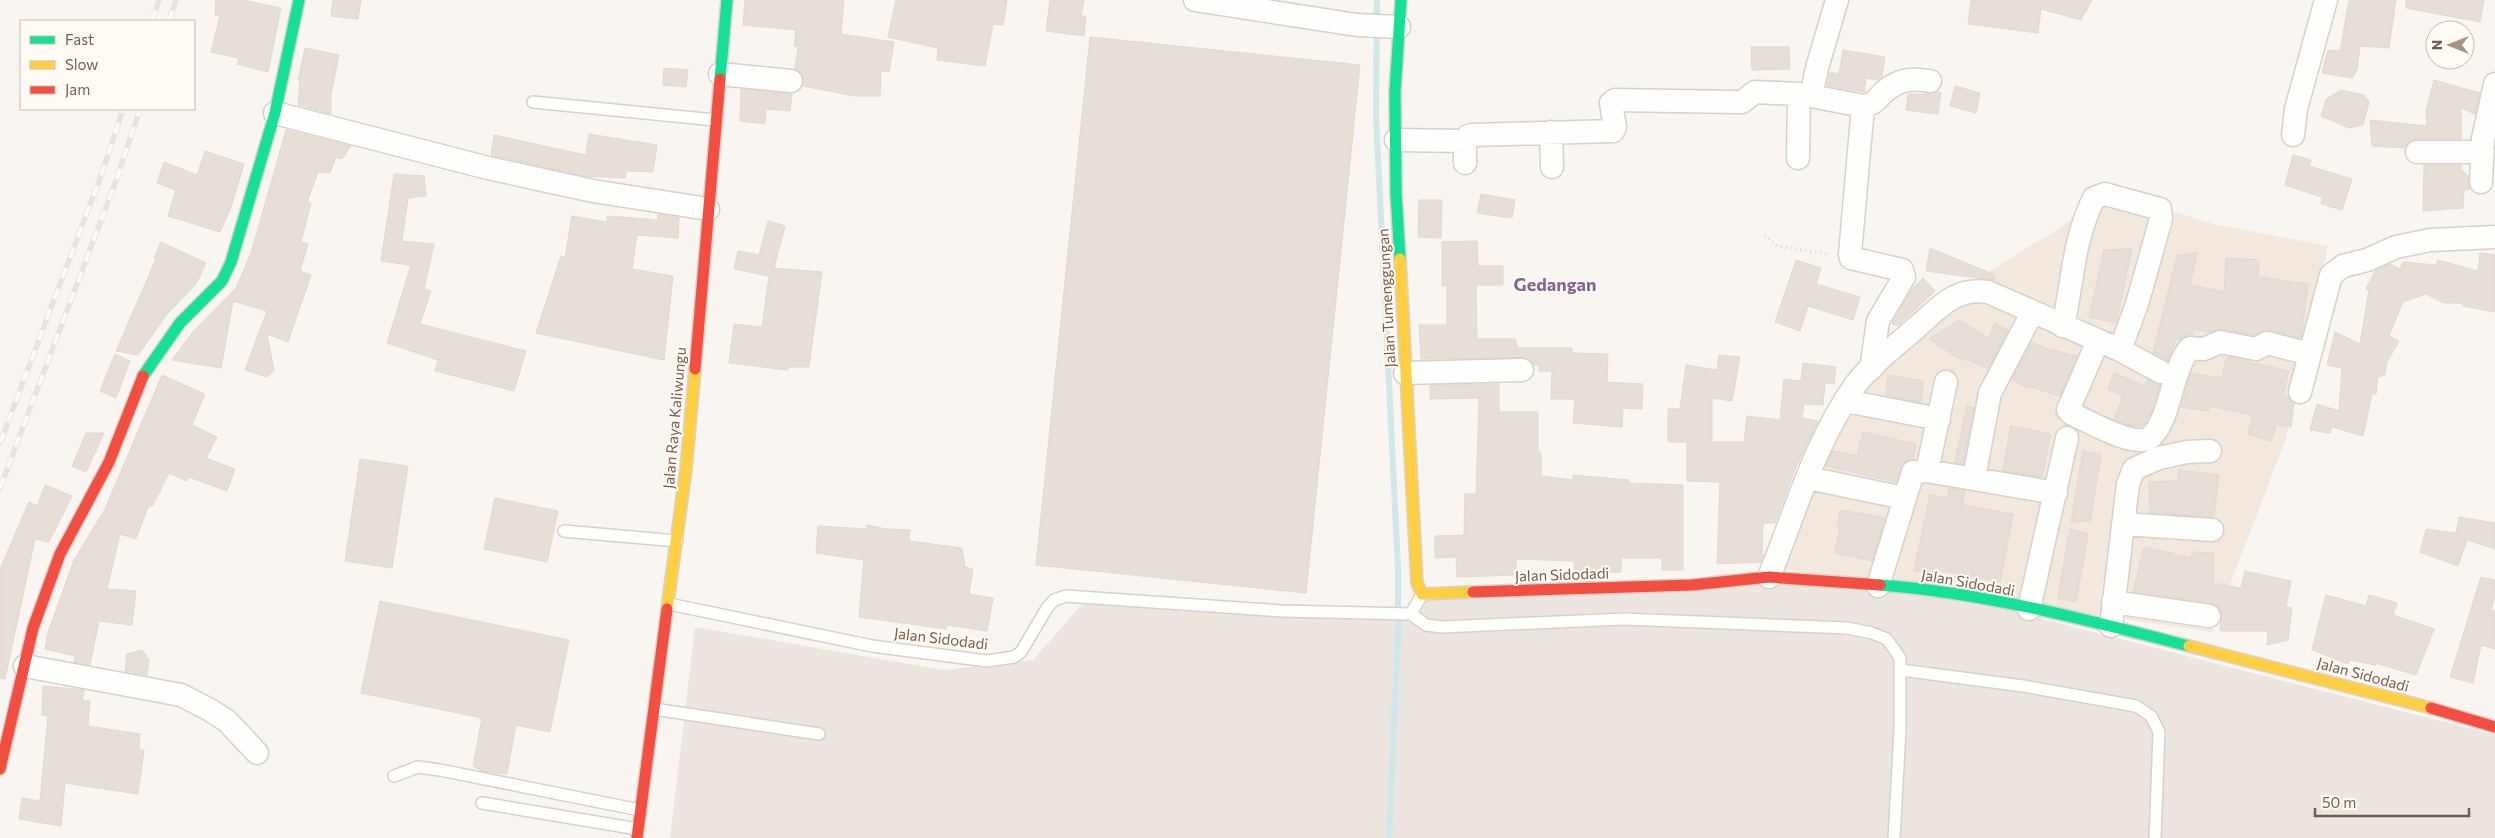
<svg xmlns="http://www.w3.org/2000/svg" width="2495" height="838" viewBox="0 0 2495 838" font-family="Commissioner,sans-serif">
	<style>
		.residential { fill: #f2e8de }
		.industrial { fill: #ede5e0 }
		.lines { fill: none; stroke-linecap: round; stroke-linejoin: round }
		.stream { stroke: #d0e8ea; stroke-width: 6 }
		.building { fill: #e6ded7; stroke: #e2d8d2 }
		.lane-casing { stroke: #d7d1cb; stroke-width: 14 }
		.street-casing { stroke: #d7d1cb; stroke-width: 25 }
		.fast-casing { stroke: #d9d2cb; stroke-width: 14 }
		.slow-casing { stroke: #d9d2cb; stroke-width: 14 }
		.jam-casing { stroke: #d9d2cb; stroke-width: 14 }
		.path { stroke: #dcd5d0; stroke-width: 3; stroke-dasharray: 1 4; stroke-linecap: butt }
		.lane { stroke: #fefefd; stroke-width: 11 }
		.street { stroke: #fefefd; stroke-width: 22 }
		.fast { stroke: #16e098; stroke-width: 11 }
		.slow { stroke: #ffcf43; stroke-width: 11 }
		.jam { stroke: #f24e42; stroke-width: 11 }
		.rail-casing { stroke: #e6e3e7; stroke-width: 5.5 }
		.rail { stroke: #fffaf3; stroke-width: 4; stroke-dasharray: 11; stroke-linecap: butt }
		.labels { text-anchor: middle; stroke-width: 4; stroke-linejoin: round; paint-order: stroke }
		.street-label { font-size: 15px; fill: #7a5c4d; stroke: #fffaf3 }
		.quarter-label { font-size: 18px; font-weight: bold; fill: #846695; stroke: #fffaf3 }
	</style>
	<rect width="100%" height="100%" fill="#f9f5f0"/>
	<!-- residential -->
	<path class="residential" d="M2108,191L2213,224L2328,246L2286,438L2212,632L1775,568L1858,377L1948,297L2058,229Z"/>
	<!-- industrial -->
	<path class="industrial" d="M1803,581L1953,596L2495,735V838H670L695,627L944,670L1033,660L1082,604L1413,619L1416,588Z"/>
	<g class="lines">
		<!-- stream -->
		<path class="stream" d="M1377,0L1376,116L1398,568V634L1389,838"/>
	</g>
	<!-- building -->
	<path class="building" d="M216,0H243L281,8L268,72L237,64L239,58L211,52L220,16L215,15Z
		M333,0H361L358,19L331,16Z
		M745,0H844L841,34L894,42L889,72L881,71L880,96H855L803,86V76L795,69L798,47L794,46L796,30L743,25Z
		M896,0H1007L1003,25L993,24L985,66L937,60L938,48L888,37Z
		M1050,0H1084L1081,16H1086L1084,36L1046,31Z
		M1971,0H2092L2081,20L2041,9L2038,33L1968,24Z
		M2349,0H2396L2389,48L2360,46L2357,70L2352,78L2322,73L2328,50L2340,51Z
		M2406,0H2484L2480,22L2406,8Z
		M1090,37L1360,65L1306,593L1036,565Z
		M1751,47H1789L1790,69L1752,70Z
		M305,48L339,55L331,94V114L298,105L300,81H298Z
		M1843,50L1885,57L1882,77L1877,80L1866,78L1864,92L1827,86L1830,72L1839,74Z
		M664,68L688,70L686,87L663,85Z
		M2434,80L2480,93L2475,114L2461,108V139H2417L2410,141L2405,148L2372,146L2370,120L2427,126L2426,111Z
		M1955,86L1980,93L1976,113L1950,106Z
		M741,89L792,94L790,111L766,109L765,124L740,121Z
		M2341,90L2364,95L2369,102L2363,125L2349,128L2321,116L2326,99Z
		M1937,92H1941L1938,114L1906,110L1908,94H1929Z
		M286,130L351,146L342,159L336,157L330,173L318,172L307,202L311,203L301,242L308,244L300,271L311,275L288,342L267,334L274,371L267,377L245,370L267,311L233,301L221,368L172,360L193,332L236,288L251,253Z
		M589,134L657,145L653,172L627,171L625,178L584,176L491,155L494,135L586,155Z
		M205,151L244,164L231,207L220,232L168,216L176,190L157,183L164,162L197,175Z
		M2293,155L2311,160L2309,166L2352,179L2342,210L2321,204L2322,197L2285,185Z
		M2424,165H2461V169L2468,176L2470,189L2464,190L2463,208L2423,211Z
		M394,174L424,176L426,196L408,198L402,241L434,244L424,289L431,291L420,324L526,351L514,391L435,371L438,360L387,343L411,265L381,261Z
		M1481,194L1515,200L1512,218L1477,213Z
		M1419,200H1442L1441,238L1418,237Z
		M658,214L679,218L678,238L637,235L632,269L673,276L664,360L536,333L561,256L565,258L572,216L607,222V216L658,220Z
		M768,221L785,226L774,268L822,272L809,367H788V370L729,363L734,324L762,327L769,276L734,269L738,251L759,255Z
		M1477,241L1478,266H1503V285H1476L1477,339H1515L1518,348H1572V353L1608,354L1607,382L1643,384L1642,409L1623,408L1622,427L1573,423L1575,399H1551L1552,371H1539V365H1534L1528,358L1421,359L1419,325H1447V286H1442V242Z
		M161,242L206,263L196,284L167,314L138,355L116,351L156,259L154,258Z
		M1930,248L1995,275L1994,280L1926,271Z
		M2132,249L2116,323L2089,317L2104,250Z
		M2197,253L2190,285L2224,292L2226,258L2259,260L2258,277L2308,284L2301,338L2270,330L2254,335L2222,329L2211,332L2193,329L2192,335L2176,340L2168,361L2153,353L2177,256Z
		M2480,253L2495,255V312L2463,306V303H2444L2426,294L2403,302L2389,336L2399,341L2387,362L2385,375L2378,377L2376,394H2372L2363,436L2332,427L2330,433L2310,430L2317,404L2339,411L2342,368L2327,365L2335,332L2360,344L2369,290L2366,289L2375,271L2390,264L2400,269L2403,262L2436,265L2438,260L2478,271Z
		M1796,260L1821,268L1816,284L1860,297L1853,320L1808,306L1800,331L1775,322Z
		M1923,278L1935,291L1899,325H1894L1892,323L1912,289Z
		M1959,320L1988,338L1995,323L2008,330L1988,369L1964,358L1963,361L1929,339Z
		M2032,342L2048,349L2077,356L2060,396L2028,386V388L2012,380Z
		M115,354L130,361L116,398L100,391Z
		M1719,355L1740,357L1732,401L1712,398V442H1744L1747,416L1780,420L1784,379L1801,381L1803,363L1836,367L1834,384L1825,383L1823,405L1804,404L1802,418L1818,421L1796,467L1775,523H1763L1762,554H1764L1761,562L1717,564L1720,482L1687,481V442H1668V409H1680L1686,365L1717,370Z
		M2226,357L2289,371L2283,395L2288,396L2294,403L2291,427L2276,424L2271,441L2248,434L2253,415L2209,406L2208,411L2181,407L2191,373L2222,378Z
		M2114,373L2145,386L2147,379L2160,385L2151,413L2143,426L2128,425L2114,419L2123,396L2108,389Z
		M162,375L205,394L192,425L217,437L206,458L235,469L227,491L189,477L186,481L169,473L153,505L148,507L136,539L120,534L107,589L136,591L132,625L99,621L90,665L74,662L75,656L45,649L48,632L74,560L105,509Z
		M1888,375L1923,381L1921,402L1886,395Z
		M1499,384V412H1538V452H1541V476L1573,480V475L1629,480V483L1683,485V570H1662V558H1621V572L1574,573V561L1516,559V575L1457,577L1456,557L1435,558V536L1464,535L1465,494H1476L1479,398L1430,399V385Z
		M1967,406L1974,408L1963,464L1955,462Z
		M2011,426L2051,434L2042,477L2003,471Z
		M1863,432L1916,444L1913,459L1904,462L1896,482L1826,466L1833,451L1857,456Z
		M86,433H104L86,472L72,466Z
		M2083,451L2101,454L2090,521L2071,522Z
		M360,459L408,466L392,568L345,561Z
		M2179,470L2219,475L2214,517L2150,513L2149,482L2177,481Z
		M45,485L72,496L49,542L35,539L5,679L0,678V569L29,502L37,506Z
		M1949,488L1965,491L1962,505L2013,514L2000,582L1933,569L1932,574L1914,570L1930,495L1947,498Z
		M495,498L558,511L547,562L484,549Z
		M1840,510L1885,518L1872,561L1835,553L1840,526H1837Z
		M2459,517L2495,523V549L2467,540L2458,566L2420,552L2426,529L2456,533Z
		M867,525L886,529L910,530L909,541L962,548L965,567L973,569L969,594L993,598L987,631L947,625L946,629L859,617L864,560L816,553L818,526L867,529Z
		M2070,529L2088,534L2076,602L2058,598Z
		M2144,547L2192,558V552L2214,553L2213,583L2241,588L2245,571L2291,581L2286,607L2292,608L2288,640L2267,645L2268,631H2220L2221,612L2217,606L2211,603L2133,592Z
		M2481,577L2495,580V596L2491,610L2495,611V649L2481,645L2473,683L2450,677Z
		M2326,595L2366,606L2369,595L2397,603L2393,615L2434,629L2416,675L2376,663V665L2349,660L2348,664L2312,650Z
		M380,601L569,640L550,732L516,725L507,774L482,771L473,766L482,718L361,693Z
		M142,650L149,660L147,675L125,671L127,654Z
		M43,686L84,690L82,701H90L88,726L140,734L139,750H144L138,794L65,783L61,826L19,819L22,798L40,801L48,716L42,715Z"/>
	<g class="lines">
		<defs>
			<path id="lane" d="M533,102L715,120
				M564,531L677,541
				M669,604L872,646L987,661L1014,657L1021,652L1047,608L1054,600L1066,596L1282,611L1411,614L1422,594
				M1411,614L1426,625L1442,627L1624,619L1847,628L1872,633L1887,639L1900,658V730L1894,838
				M1901,670L2023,686L2136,706L2151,716L2159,732L2155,838
				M654,709L819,734
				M394,776L418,767L440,770L640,810
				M482,803L638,829"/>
			<path id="street" d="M1195,0L1357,25L1399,27
				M720,74L791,81
				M1811,96L1863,106
				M275,113L488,168L593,191L708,209
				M1551,132L1552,167
				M2293,135L2296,109L2326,0
				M1396,140L1465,141L1468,136L1471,135L1613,131L1615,127L1611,103L1615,100L1737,102H1742L1755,92L1799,94
				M2417,152H2483
				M1798,158L1799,94L1811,96L1817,68L1837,0
				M1465,163V141
				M2481,182L2483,139L2495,84
				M2063,326C2073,281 2073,240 2094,198L2105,194L2160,209L2161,219L2137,304L2120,350
				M2098,341L2068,410L2072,414C2088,421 2138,450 2151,437C2164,424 2169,400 2174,383C2178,371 2181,358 2190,348L2204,349L2220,342L2256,349L2267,343L2310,354
				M1871,369L1878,321L1904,277L1902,270L1855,259L1851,258L1850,254L1863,106C1877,103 1875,100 1885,91C1900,79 1912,78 1930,81
				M1405,373L1522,370
				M2300,392L2331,275L2343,266L2367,260L2396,247L2430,240L2495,237
				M1846,401L1939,419
				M1927,471L1946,382
				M1808,478L1904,498
				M1974,478L1990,393L2032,313
				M2124,524L2212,530
				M1769,577C1795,513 1815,441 1856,384C1872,363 1897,345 1917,327C1940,307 1955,287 1988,292L2120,350L2161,372
				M1878,586L1913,472L1927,471L2056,493
				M2113,602L2209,616
				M2029,609L2067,438
				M2111,626L2128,484L2134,469L2159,458L2187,452L2210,451
				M25,666L181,695L210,710L227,721L257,753"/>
			<path id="fast" d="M720,79L727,0
				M1400,259L1396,193L1395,92L1401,0
				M143,376L180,323L222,281L231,262L275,113L299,0
				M1880,585C1985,593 2087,620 2189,646"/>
			<path id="slow" d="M1400,259L1417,583L1422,594L1473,592
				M667,609L686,469L695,369
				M2189,646L2431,708"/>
			<path id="jam" d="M695,369L720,79
				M1473,592L1692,585L1769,577L1880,585
				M2431,708L2495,727
				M0,769L33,628L60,554L109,462L143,376
				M637,838L667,609"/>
		</defs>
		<!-- lane casing -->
		<use href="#lane" class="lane-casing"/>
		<!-- street casing -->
		<use href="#street" class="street-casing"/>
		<!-- fast casing -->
		<use href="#fast" class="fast-casing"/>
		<!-- slow casing -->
		<use href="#slow" class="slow-casing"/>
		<!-- jam casing -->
		<use href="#jam" class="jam-casing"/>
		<!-- path -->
		<path class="path" d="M1765,235L1777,246L1830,254"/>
		<!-- lane -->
		<use href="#lane" class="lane"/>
		<!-- street -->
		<use href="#street" class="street"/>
		<!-- fast -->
		<use href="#fast" class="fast"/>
		<!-- slow -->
		<use href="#slow" class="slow"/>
		<!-- jam -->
		<use href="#jam" class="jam"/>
		<defs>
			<path id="rail" d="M152,21L159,0
				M169,21L176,0
				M0,443L102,173L123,109
				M0,488L117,178L140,109"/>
		</defs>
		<!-- rail casing -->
		<use href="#rail" class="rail-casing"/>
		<!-- rail -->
		<use href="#rail" class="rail"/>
	</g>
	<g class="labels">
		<!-- street labels -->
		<g class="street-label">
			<text transform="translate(1387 298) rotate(-93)" y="5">Jalan Tumenggungan</text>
			<text transform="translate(675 418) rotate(-85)" y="5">Jalan Raya Kaliwungu</text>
			<text transform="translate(1562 575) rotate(-2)" y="5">Jalan Sidodadi</text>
			<text transform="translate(1968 583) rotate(10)" y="5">Jalan Sidodadi</text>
			<text transform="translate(941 639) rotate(7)" y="5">Jalan Sidodadi</text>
			<text transform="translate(2363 675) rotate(15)" y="5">Jalan Sidodadi</text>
		</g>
		<!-- quarter labels -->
		<g class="quarter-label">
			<text x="1555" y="291">Gedangan</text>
		</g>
	</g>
	<!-- legend -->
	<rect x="20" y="20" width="175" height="90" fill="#fffaf3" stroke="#cabbb1"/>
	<rect x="30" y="36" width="25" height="8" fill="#16e098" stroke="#cabbb1"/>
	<text x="65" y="45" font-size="15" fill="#7a5c4d">Fast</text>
	<rect x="30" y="61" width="25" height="8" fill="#ffcf43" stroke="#cabbb1"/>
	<text x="65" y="70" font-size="15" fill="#7a5c4d">Slow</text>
	<rect x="30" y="86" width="25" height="8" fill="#f24e42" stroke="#cabbb1"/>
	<text x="65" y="95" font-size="15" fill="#7a5c4d">Jam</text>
	<!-- north arrow -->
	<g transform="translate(2450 45) rotate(270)"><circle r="24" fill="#fffaf3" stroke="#cabbb1"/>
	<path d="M0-4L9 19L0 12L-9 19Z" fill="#a69286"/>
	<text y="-8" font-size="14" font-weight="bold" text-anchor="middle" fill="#7a5c4d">N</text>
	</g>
	<!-- scale -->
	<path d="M2315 808v8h154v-8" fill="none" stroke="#7a5c4d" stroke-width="2.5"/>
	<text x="2322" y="808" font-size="15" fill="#7a5c4d" stroke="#fffaf3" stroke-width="4" paint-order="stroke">50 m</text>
</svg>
